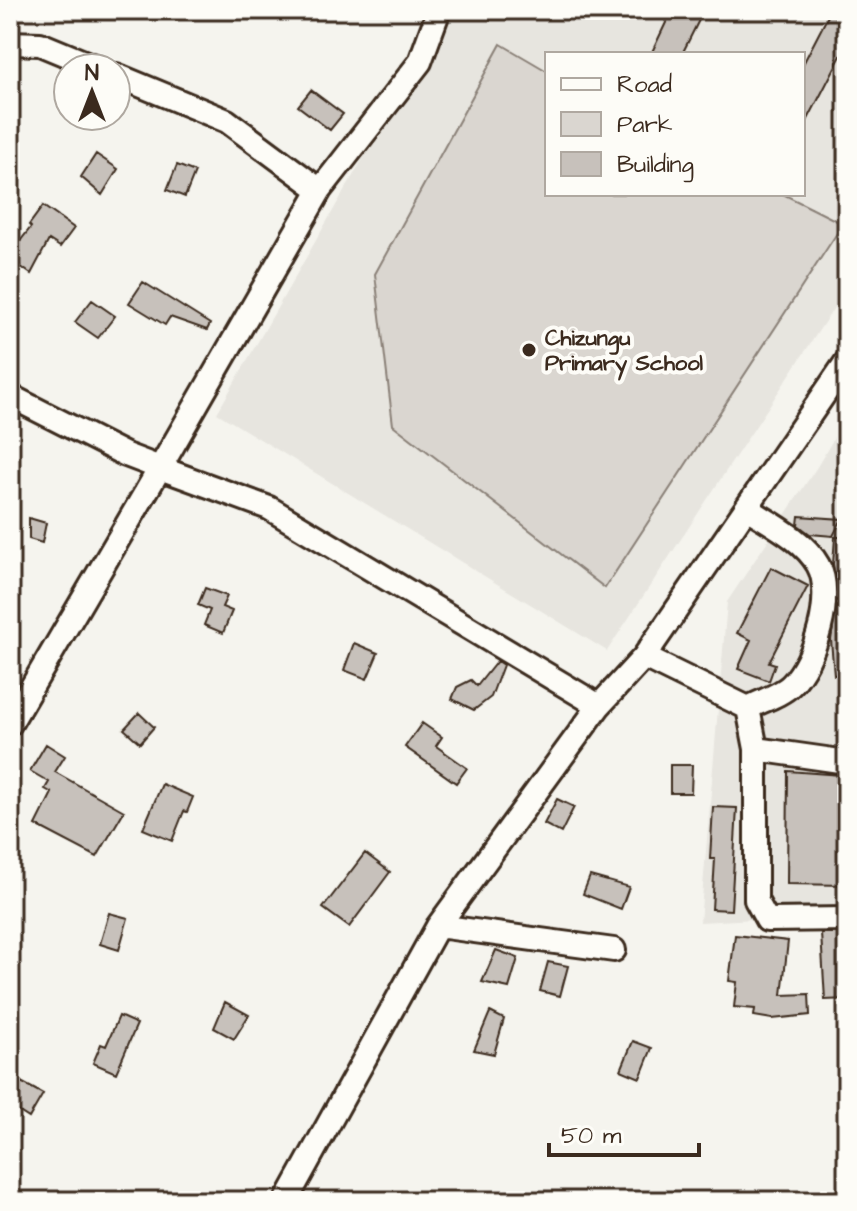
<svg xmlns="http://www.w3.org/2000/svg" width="857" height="1211" viewBox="0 0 857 1211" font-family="'Architects Daughter',sans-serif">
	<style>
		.built { fill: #e7e5df; fill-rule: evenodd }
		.green { fill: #dad6d0; stroke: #8a8077; stroke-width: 2 }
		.building { fill: #c7c1bb; stroke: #3b2a1e; stroke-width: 2 }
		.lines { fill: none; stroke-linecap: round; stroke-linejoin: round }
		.minor-casing { stroke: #3b2a1e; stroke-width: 28 }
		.minor { stroke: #fdfcf7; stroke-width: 22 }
		.poi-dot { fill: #3b2a1e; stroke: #fdfcf7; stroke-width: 3 }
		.labels { text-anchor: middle; stroke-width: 8; stroke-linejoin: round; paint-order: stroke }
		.poi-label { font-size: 22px; font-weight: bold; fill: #3b2a1e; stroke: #fdfcf7; text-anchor: start }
	</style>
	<rect width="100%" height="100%" fill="#f5f4ee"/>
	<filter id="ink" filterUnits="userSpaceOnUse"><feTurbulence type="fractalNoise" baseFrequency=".0125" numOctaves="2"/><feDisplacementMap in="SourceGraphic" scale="16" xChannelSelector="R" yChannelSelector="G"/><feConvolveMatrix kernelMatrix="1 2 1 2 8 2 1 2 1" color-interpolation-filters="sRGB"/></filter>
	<g filter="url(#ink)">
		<!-- built -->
		<path class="built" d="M448,10H847V288L607,651L217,413ZM547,54H803V194H547Z
			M847,416V914L700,922L727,602L817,467Z"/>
		<!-- green -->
		<path class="green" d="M501,44L547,71V194H783L843,224L605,588L393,425L375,274Z"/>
		<!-- building -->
		<path class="building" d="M672,10H704L682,54H651Z
			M831,10H847V44L803,129V64Z
			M311,90L343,114L330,130L298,106Z
			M96,154L118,169L102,195L81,177Z
			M177,165L195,172L185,197L167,190Z
			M43,206L74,228L60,247L49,240L31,274L10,259V254L31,227L29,225Z
			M143,282L210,324L207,330L170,317L165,325L129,303Z
			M92,300L115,316L98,338L75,322Z
			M799,516L842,519L833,536L810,534L798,525Z
			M29,518L46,523L42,543L29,539Z
			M835,537H847V675H834L831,640L838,594L833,564Z
			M771,567L808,586L769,662L775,664L769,681L738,669L751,640L737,633Z
			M205,588L227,596L222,607L232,611L223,633L204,625L210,610L198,605Z
			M354,643L378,653L367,679L344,670Z
			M497,661L503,665L491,697L474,710L452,699L457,687L471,680L477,686Z
			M139,713L154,727L140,743L124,729Z
			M422,723L442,737L436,746L467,768L456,783L405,747Z
			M46,744L65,756L55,772L124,811L97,857L36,825L52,793L45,789L49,782L30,771Z
			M670,765H692L691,793H670Z
			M788,771L841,775L840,796L847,797V885L787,884Z
			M162,784L193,797L187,812L184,811L172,841L143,829Z
			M557,799L574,807L561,833L544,824Z
			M713,807L737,808L731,910L712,909L715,859H710Z
			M365,853L390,872L349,927L323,908Z
			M590,876L629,887L621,909L583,894Z
			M109,913L128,918L119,950L100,944Z
			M821,933H847V999L825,1000Z
			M735,935L788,941L782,995L809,994L810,1015L772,1019L754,1016L755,1009L734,1007L737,982L729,981Z
			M496,950L518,958L509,988L482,982Z
			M548,962L568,966L560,996L540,991Z
			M225,1002L249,1015L234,1039L214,1028Z
			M490,1012L504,1019L494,1054L474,1050Z
			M119,1016L137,1024L116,1073L93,1063L101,1044L106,1046Z
			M633,1041L652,1048L640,1078L621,1070Z
			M10,1076L43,1094L29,1118L10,1106Z"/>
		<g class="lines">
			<defs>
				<path id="minor" d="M439,10L420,62L320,190L160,468L269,508L599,706
					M10,43L40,44L98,68
					M116,75L227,121L320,190
					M10,396L126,455L160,468L10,724
					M747,508C770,523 804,540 818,565C835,595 815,662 791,685C781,695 761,701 748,708
					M644,657L748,708L756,749V900L767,920L847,919
					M756,749L847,762
					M438,926L614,950
					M286,1201L438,926L599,706L644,657L847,361"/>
			</defs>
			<!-- minor casing -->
			<use href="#minor" class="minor-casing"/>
			<!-- minor -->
			<use href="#minor" class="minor"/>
		</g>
	</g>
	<!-- markers -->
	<circle class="poi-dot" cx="529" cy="350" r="8"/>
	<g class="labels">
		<!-- poi labels -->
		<g class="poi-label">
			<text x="545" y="345">Chizungu<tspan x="545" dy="25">Primary School</tspan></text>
		</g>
	</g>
	<!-- margin -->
	<rect width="857" height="1211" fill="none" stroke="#fdfcf7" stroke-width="40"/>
	<rect x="20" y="20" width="817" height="1171" fill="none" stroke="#3b2a1e" stroke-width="3" filter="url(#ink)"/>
	<!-- legend -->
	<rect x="545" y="52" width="260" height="144" fill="#fdfcf7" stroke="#afa8a0" stroke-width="2"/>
	<rect x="561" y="78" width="40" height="12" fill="#fdfcf7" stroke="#afa8a0" stroke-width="2"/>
	<text x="617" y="92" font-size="24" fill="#3b2a1e">Road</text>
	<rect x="561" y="112" width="40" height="24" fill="#dad6d0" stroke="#afa8a0" stroke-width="2"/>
	<text x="617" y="132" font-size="24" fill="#3b2a1e">Park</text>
	<rect x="561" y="152" width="40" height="24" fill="#c7c1bb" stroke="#afa8a0" stroke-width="2"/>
	<text x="617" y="172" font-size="24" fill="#3b2a1e">Building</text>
	<!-- north arrow -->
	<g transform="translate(92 92)"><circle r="38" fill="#fdfcf7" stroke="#afa8a0" stroke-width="2"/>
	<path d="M0-6L14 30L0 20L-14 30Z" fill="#3b2a1e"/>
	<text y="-12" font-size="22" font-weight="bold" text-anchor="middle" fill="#3b2a1e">N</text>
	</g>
	<!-- scale -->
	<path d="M549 1143v12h150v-12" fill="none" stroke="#3b2a1e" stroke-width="4"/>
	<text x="561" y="1143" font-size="24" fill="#3b2a1e" stroke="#fdfcf7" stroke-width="6" paint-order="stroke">50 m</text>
</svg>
